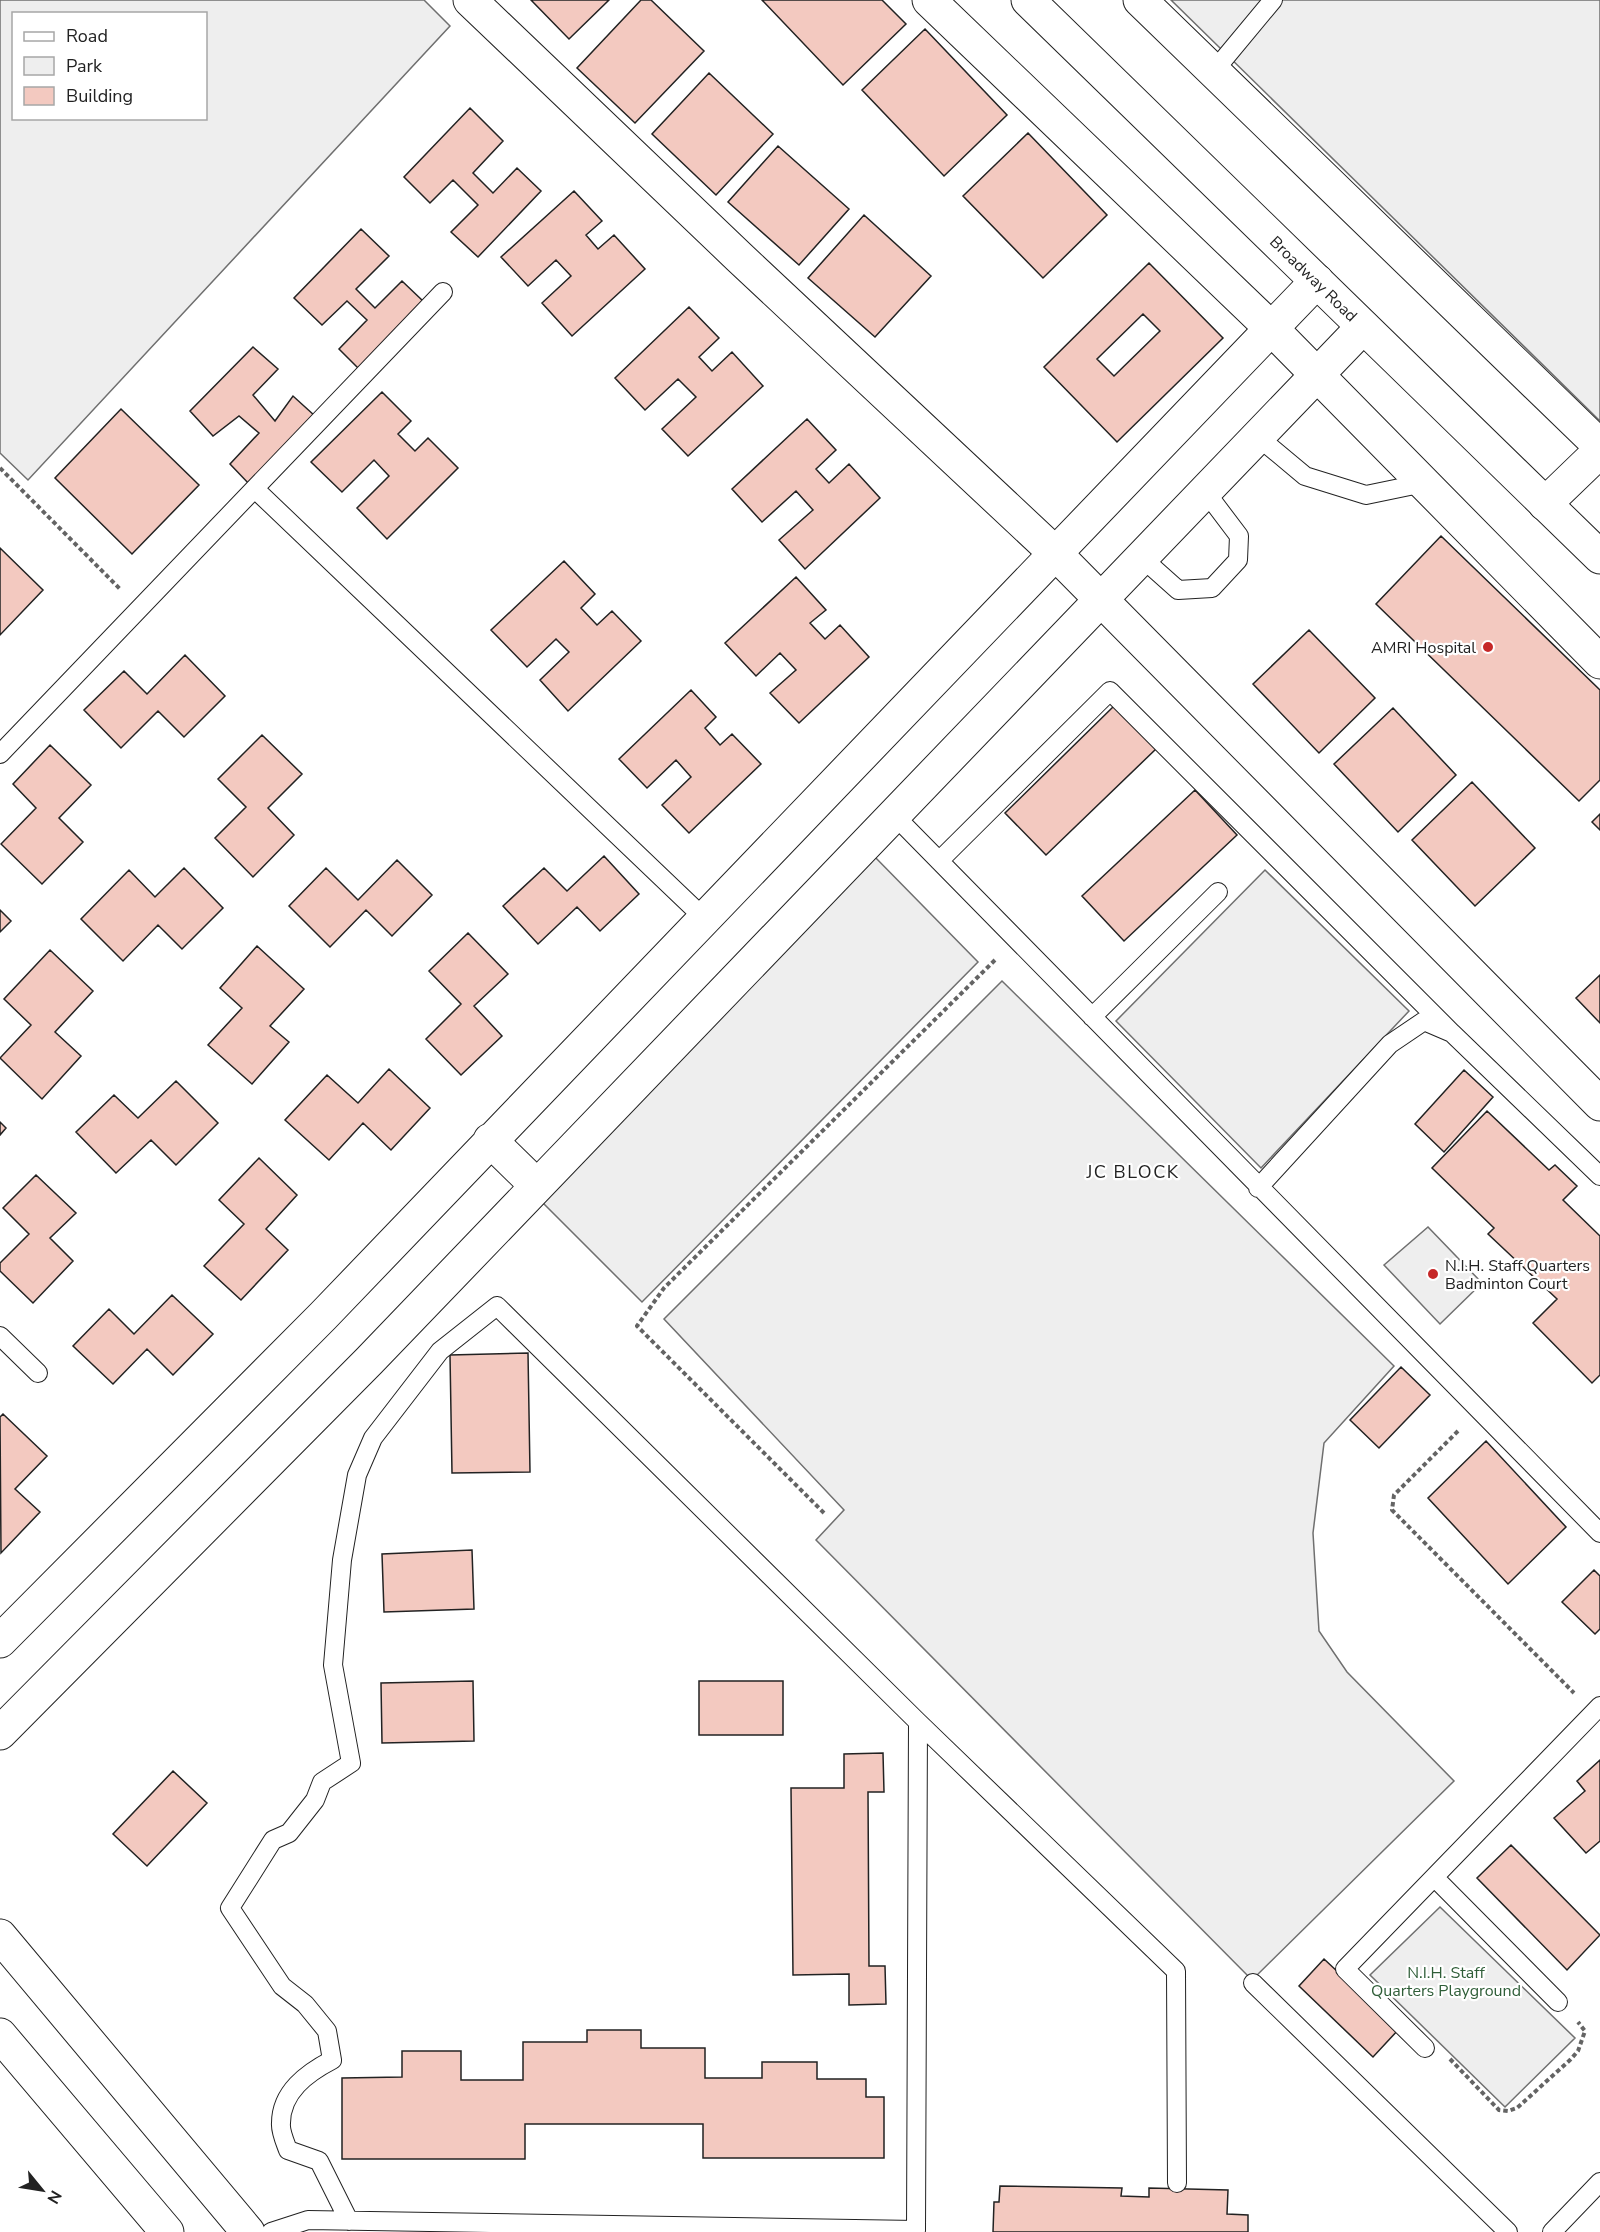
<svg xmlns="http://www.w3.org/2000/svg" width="1600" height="2232" viewBox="0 0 1600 2232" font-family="'Nunito Sans',sans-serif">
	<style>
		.green { fill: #eee; stroke: #6f6f6f; stroke-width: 1.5; fill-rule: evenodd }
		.building { fill: #f3c9c0; stroke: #222; stroke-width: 1.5; fill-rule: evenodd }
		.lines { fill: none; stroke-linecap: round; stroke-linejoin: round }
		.service-casing { stroke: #222; stroke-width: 20 }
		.minor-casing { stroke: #222; stroke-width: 35 }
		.tertiary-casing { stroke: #222; stroke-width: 35 }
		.secondary-casing { stroke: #222; stroke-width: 35 }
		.path { stroke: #646464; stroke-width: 4; stroke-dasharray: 4.5 3; stroke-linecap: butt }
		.service { stroke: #fff; stroke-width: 18 }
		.minor { stroke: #fff; stroke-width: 33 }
		.tertiary { stroke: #fff; stroke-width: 33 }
		.secondary { stroke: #fff; stroke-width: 33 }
		.poi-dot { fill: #c62828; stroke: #fff; stroke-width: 2 }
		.labels { text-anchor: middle; stroke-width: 4.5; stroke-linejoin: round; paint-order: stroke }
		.street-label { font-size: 16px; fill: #222; stroke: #fff }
		.poi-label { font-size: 16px; fill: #222; stroke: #fff; text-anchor: end }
		.park-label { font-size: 16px; fill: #2f5e38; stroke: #fff }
		.neighbourhood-label { font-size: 18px; letter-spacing: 1.5px; fill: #222; stroke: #fff }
	</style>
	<rect width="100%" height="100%" fill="#fff"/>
	<!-- green -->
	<path class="green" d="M0,0H424L450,26L28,480L0,453ZM14,14H206V118H14Z
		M1171,0H1600V421L1220,48Z
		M871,853L978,962L642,1302L540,1200Z
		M1265,870L1409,1011L1261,1168L1116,1021Z
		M1002,981L1394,1366L1324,1443L1313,1533L1319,1631L1347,1672L1454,1781L1252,1980L816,1540L844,1510L664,1319Z
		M1428,1227L1482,1283L1440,1324L1384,1265Z
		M1440,1907L1575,2038L1505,2107L1370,1975Z"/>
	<!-- building -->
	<path class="building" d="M531,0H609L569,39Z
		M641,0H651L704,51L635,123L577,68Z
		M762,0H882L906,24L843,85Z
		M925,29L1007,115L944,176L862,90Z
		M709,73L773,134L716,195L652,134Z
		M470,108L503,141L473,173L493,193L517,168L541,191L478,257L451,232L478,205L453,180L430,203L404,177Z
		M1028,133L1107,215L1043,278L963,196Z
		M778,146L849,209L799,265L728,202Z
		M574,191L602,221L586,235L598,249L614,235L645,269L572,336L542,303L571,276L556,260L528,286L501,257Z
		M864,215L931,276L875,337L808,278Z
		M361,229L389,256L356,289L375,308L402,281L424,302L358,368L339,349L367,320L347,301L322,325L294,298Z
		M1149,263L1223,338L1117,442L1044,367ZM1143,314L1160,331L1114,376L1097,359Z
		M689,307L719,338L699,357L712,371L732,352L763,386L688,456L662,429L696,397L678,379L645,410L615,378Z
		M253,347L278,369L253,395L275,421L293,396L315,416L250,485L230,464L259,433L239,416L213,436L190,411Z
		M382,392L411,421L398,434L415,451L428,438L458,468L387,539L357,508L389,476L374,460L342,492L311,462Z
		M121,409L199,485L132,554L55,478Z
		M807,419L836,450L816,469L829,483L849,464L880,498L805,569L779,540L813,510L796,491L762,522L732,489Z
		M1441,536L1600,690V780L1579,801L1376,604Z
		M0,548L43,590L0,635Z
		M564,561L595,594L581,608L597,625L612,611L641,641L568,711L540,680L569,652L556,639L527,667L491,630Z
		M796,577L826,610L810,623L825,639L840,625L869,657L799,723L770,693L796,670L780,653L756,676L725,643Z
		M1309,630L1375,698L1319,753L1253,684Z
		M185,655L225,696L184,737L158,711L121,748L84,710L124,671L147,694Z
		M691,690L716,717L705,728L720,745L732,734L761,764L689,833L662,805L691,777L676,760L647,788L619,759Z
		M1115,705L1157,748L1046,855L1005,813Z
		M1393,708L1456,775L1398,832L1334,764Z
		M262,735L302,774L268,808L294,835L253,877L215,838L246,807L218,779Z
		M50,745L91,785L59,818L83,842L42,884L1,844L36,808L13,784Z
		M1472,782L1535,848L1475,906L1412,840Z
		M1195,790L1237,835L1124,941L1082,896Z
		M1600,814V830L1592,822Z
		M604,856L639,894L600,931L577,907L538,944L503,906L544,868L567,891Z
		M397,860L432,895L392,936L366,910L330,947L289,906L326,868L358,900Z
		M184,868L223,908L182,949L158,925L123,961L81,919L129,870L155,897Z
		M0,910L11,921L0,932Z
		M468,933L508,974L474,1006L502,1036L461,1075L426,1039L461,1004L429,971Z
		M257,946L304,989L270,1026L289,1042L252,1084L208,1045L242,1008L220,988Z
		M50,950L93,991L55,1032L81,1056L42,1099L0,1058L31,1025L4,999Z
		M1600,975V1023L1576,998Z
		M389,1069L430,1108L391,1150L363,1123L329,1160L285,1120L327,1075L358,1103Z
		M1464,1070L1493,1097L1444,1152L1415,1124Z
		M176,1081L218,1123L176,1165L151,1140L116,1173L76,1132L114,1095L138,1118Z
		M1487,1111L1549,1170L1555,1165L1577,1186L1563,1200L1600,1236V1375L1592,1383L1533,1323L1557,1299L1488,1234L1494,1228L1432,1168Z
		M0,1122L6,1128L0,1135Z
		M259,1158L297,1195L266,1229L288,1250L241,1300L204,1266L244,1224L219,1200Z
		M36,1175L76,1213L50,1238L73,1261L33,1303L0,1271V1263L29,1234L3,1208Z
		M172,1295L213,1334L173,1375L147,1349L113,1384L73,1346L109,1309L134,1334Z
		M528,1353L530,1472L452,1473L450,1355Z
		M1401,1367L1430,1395L1379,1448L1350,1420Z
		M3,1414L47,1456L15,1489L40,1512L1,1553L0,1417Z
		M1486,1441L1566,1527L1508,1584L1428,1498Z
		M472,1550L474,1609L384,1612L382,1554Z
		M1594,1570L1600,1576V1629L1595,1634L1562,1602Z
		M473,1681L474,1741L382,1743L381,1683Z
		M699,1681H783V1735H699Z
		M883,1753L884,1792H868L869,1966H885L886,2004L849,2005V1974L793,1975L791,1788H844V1754Z
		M1600,1760V1841L1586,1853L1554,1818L1585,1791L1577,1781Z
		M173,1771L207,1803L147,1866L113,1834Z
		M1511,1845L1600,1935L1567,1970L1477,1878Z
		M1324,1959L1399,2029L1373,2057L1299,1986Z
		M587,2030H641V2048H705V2078H762V2062H817V2079H866V2097H884V2158H703V2124H525V2159H342V2078L402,2077V2051H461V2080H523V2042H587Z
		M1000,2186L1122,2188L1121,2196L1149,2197V2188L1228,2190L1227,2214L1248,2215V2232H993L994,2202H999Z"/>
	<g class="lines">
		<defs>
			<path id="service" d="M1214,71L1273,0
				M1257,436L1305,476L1366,495L1424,483
				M255,489L704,918
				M1141,557L1178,590L1212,588L1238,560L1239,536L1205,491
				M0,754L443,292
				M893,814L1600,1533
				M939,861L1110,691L1452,1033
				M1092,1017L1218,892
				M1258,1188L1390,1044L1424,1021L1452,1033L1600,1176
				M0,1336L38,1373
				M1435,1878L1558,2002
				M1253,1983L1508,2232
				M1425,2048L1345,1969L1600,1706
				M349,2221L319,2161L288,2150C285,2142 280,2131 281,2123C281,2092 307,2073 332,2060L327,2031L305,2004L282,1986L230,1908L273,1840L289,1833L315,1800L322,1782L351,1763L333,1665L342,1560L357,1475L373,1438L440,1351L497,1306L918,1722L1176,1971L1177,2183
				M271,2232L308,2220L916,2230L918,1722
				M1552,2232L1600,2182"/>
			<path id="minor" d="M470,0L739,257L1055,553L1600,1104
				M929,0L1273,330L1600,662"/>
			<path id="tertiary" d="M490,1140L536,1185
				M0,1641L323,1316L1317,281
				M0,1733L369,1361L1363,327
				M0,1936L248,2232
				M0,2035L167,2232"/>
			<g id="secondary">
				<path id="s1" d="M1028,0L1600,557"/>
				<path d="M1140,0L1600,446"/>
				<path d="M1545,504L1600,451"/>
			</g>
		</defs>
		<!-- service casing -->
		<use href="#service" class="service-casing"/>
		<!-- minor casing -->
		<use href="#minor" class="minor-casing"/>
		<!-- tertiary casing -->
		<use href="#tertiary" class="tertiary-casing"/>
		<!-- secondary casing -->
		<use href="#secondary" class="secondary-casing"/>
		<!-- path -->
		<path class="path" d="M0,468L120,589
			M1458,1431L1394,1495L1392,1510L1574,1693
			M824,1513L637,1326L664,1288L996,959
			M1450,2059L1499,2110L1508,2111L1517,2108L1570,2060L1578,2051L1585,2031L1578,2022"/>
		<!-- service -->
		<use href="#service" class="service"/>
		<!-- minor -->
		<use href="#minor" class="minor"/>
		<!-- tertiary -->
		<use href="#tertiary" class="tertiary"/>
		<!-- secondary -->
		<use href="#secondary" class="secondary"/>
	</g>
	<!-- markers -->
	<g class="poi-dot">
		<circle cx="1488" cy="647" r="6"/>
		<circle cx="1433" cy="1274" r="6"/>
	</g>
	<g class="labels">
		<!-- street labels -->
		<g class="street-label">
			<text dy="6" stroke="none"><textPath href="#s1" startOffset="399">Broadway Road</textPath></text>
		</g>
		<!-- poi labels -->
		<g class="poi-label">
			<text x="1476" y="653">AMRI Hospital</text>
			<text x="1445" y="1271" text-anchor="start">N.I.H. Staff Quarters<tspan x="1445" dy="18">Badminton Court</tspan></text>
		</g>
		<!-- park labels -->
		<g class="park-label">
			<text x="1446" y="1978">N.I.H. Staff<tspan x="1446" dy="18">Quarters Playground</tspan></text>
		</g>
		<!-- neighbourhood labels -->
		<g class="neighbourhood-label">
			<text x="1133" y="1178">JC BLOCK</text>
		</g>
	</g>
	<!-- legend -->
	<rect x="12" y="12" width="195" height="108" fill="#ffffff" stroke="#a7a7a7" stroke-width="1.5"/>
	<rect x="24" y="32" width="30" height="9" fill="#ffffff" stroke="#a7a7a7" stroke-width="1.5"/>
	<text x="66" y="42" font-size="18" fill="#222222">Road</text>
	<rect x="24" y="57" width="30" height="18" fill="#eeeeee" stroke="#a7a7a7" stroke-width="1.5"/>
	<text x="66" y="72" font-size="18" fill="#222222">Park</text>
	<rect x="24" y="87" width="30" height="18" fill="#f3c9c0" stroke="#a7a7a7" stroke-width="1.5"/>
	<text x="66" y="102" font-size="18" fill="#222222">Building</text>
	<!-- north arrow -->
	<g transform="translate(42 2190) rotate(120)" stroke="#ffffff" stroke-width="4.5" paint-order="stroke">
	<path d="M0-4.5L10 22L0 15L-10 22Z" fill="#222222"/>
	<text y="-9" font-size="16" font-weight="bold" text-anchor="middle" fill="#222222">N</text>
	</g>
</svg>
